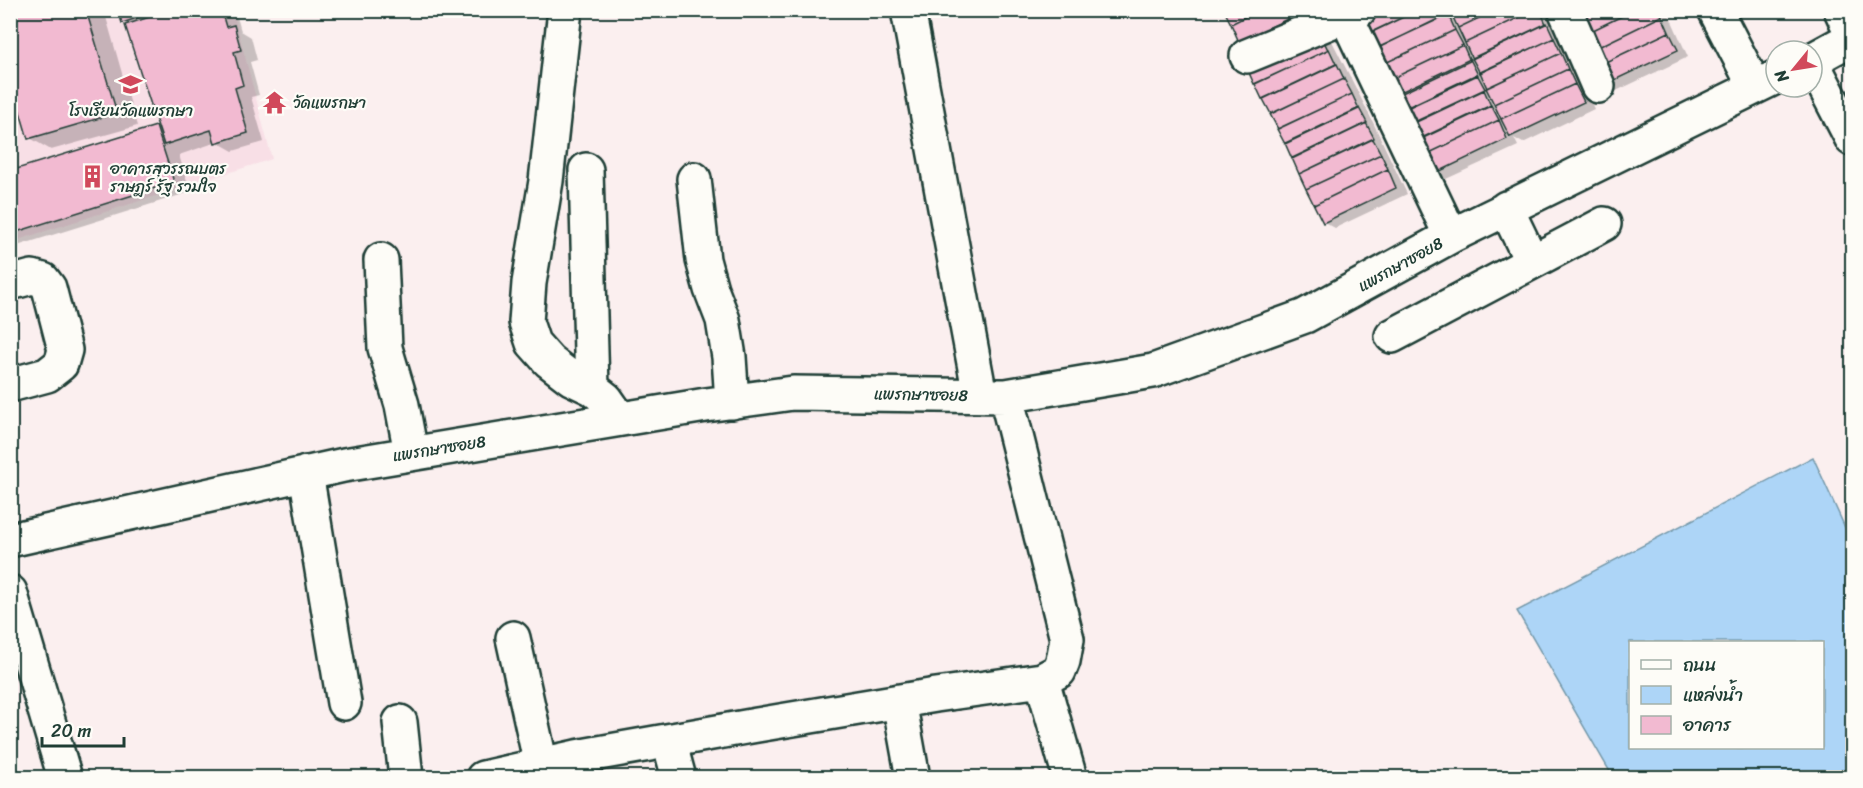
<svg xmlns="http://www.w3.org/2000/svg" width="1863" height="788" viewBox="0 0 1863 788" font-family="Sriracha,'Playpen Sans Thai',sans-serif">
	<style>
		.built { fill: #f8dfe6 }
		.water { fill: #add5f7; stroke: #7498a9; stroke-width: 1.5; fill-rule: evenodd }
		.shadow { fill: #0003 }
		.building { fill: #f2bad1; stroke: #1f3d34; stroke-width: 1.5 }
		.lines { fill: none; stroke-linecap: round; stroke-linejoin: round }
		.minor-casing { stroke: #1f3d34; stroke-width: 38 }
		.major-casing { stroke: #1f3d34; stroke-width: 38 }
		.minor { stroke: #fdfcf7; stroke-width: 33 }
		.major { stroke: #fdfcf7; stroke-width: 33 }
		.labels { text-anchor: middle; stroke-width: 4.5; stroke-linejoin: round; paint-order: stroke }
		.poi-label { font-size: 16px; fill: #1f3d34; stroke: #fdfcf7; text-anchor: start }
		.street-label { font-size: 16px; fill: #1f3d34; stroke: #fdfcf7 }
	</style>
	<rect width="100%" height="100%" fill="#fbefef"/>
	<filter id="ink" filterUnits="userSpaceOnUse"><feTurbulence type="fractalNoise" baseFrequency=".0167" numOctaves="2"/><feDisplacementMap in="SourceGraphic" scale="12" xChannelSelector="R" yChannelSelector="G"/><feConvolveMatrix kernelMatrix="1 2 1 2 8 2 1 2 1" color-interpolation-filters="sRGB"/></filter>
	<g filter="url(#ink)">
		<!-- built -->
		<path class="built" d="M11,11H233L272,159L11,242Z"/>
		<!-- water -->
		<path class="water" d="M1813,457L1852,543V777H1613L1517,611ZM1630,642H1822V748H1630Z"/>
		<!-- shadow -->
		<path class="shadow" d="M10,10H104L137,126L51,150L30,138Z
			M120,10H235L241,31L251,37L257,60L250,62L259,95L251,97L264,142L233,151L217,142L179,155L190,192L17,246L10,242V172L159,126L126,24L123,22Z
			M1226,10H1322L1252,48Z
			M1373,10H1548L1594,109L1523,143L1514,138L1518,146L1446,179L1435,173L1358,18Z
			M1569,10H1667L1688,57L1616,91L1605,84Z
			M1331,39L1370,116L1407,194L1335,228L1324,222L1248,66Z"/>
		<!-- building -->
		<path class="building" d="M10,10H86L117,113L28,139L10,78Z
			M118,10H161L122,23Z
			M171,10H221L226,27L234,25L241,50L234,52L243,85L235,88L248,133L215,143L211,130L164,145L125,25Z
			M1224,10H1259L1231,24Z
			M1259,10H1306L1239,42L1231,24Z
			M1370,10H1418L1365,35Z
			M1418,10H1445L1448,15L1373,50L1366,35Z
			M1456,10H1496L1458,28L1451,13Z
			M1495,10H1535L1465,43L1458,28Z
			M1535,10H1540L1546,24L1472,59L1465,43Z
			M1595,10H1634L1581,36L1573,21Z
			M1635,10H1659L1662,16L1588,52L1580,36Z
			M1448,14L1455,30L1381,65L1374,50Z
			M1662,16L1669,32L1595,67L1588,52Z
			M1547,23L1554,38L1480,73L1472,58Z
			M1455,30L1463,45L1389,80L1381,65Z
			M1319,31L1328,50L1254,84L1246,66Z
			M1669,32L1678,50L1604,85L1595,67Z
			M1554,38L1561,53L1487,88L1480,72Z
			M1463,45L1470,61L1396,96L1389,80Z
			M1329,49L1336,64L1262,99L1255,84Z
			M1561,53L1568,69L1494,104L1486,88Z
			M1470,59L1478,75L1403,110L1396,94Z
			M1337,64L1344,79L1271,114L1263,99Z
			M1568,69L1575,84L1501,119L1494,104Z
			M1477,74L1485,89L1410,124L1403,109Z
			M1344,79L1352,94L1278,129L1270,114Z
			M1575,84L1584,102L1510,137L1501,119Z
			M1484,90L1491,106L1417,141L1410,125Z
			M1352,94L1359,109L1285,144L1277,129Z
			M1491,105L1499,120L1425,155L1417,140Z
			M1359,108L1367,123L1292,159L1285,143Z
			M1499,120L1507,139L1434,174L1425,155Z
			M1366,123L1374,138L1299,174L1292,158Z
			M156,126L174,182L10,234V171Z
			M1373,139L1381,154L1306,189L1299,174Z
			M1381,154L1388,169L1314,205L1306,189Z
			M1388,169L1396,188L1323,223L1314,205Z"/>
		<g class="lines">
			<defs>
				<path id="minor" d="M565,10L546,181L529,283L526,322L533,343L549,361L571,378L592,388L606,399L620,419
					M908,10L980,395
					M1343,10L1451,236
					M1565,10L1598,86
					M1715,10L1755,87
					M1841,10L1852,34
					M1247,56L1359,10
					M1812,60L1852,38
					M1812,62L1852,139
					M586,170L592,388
					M694,179L703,260L711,289L723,320L729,357L732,402
					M1506,208L1532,262
					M381,260L385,348L402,405L411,453
					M10,283L32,277L43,280L49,288L65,350L61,364L47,375L10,385
					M1392,336L1604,224
					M306,473L344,703
					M10,540L344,465L706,405L793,393L1006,396L1153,371L1305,316L1451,236L1776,77
					M513,638L541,765
					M1042,680L1070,778
					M899,701L913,778
					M400,722L406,778
					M669,741L679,778
					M483,778L576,757L757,725L936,695L1042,680L1059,671L1063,661L1067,639L1006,396"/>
				<path id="major" d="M10,592L65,778"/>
			</defs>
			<!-- minor casing -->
			<use href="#minor" class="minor-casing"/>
			<!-- major casing -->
			<use href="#major" class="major-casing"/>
			<!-- minor -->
			<use href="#minor" class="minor"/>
			<!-- major -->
			<use href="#major" class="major"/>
		</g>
	</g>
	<!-- icons -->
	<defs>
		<symbol id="school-bare" viewBox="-9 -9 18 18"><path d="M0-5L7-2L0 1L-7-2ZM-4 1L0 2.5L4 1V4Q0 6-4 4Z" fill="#d1495b" stroke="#fdfcf7" stroke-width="2.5" paint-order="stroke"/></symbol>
		<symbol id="temple-bare" viewBox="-9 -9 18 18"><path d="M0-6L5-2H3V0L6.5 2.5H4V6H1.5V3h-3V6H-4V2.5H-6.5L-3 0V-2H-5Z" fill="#d1495b" stroke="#fdfcf7" stroke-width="2.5" paint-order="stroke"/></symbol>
		<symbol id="building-bare" viewBox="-9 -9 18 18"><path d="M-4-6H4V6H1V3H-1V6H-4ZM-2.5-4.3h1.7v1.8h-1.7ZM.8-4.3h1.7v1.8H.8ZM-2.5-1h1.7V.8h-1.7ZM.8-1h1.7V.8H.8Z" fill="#d1495b" stroke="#fdfcf7" stroke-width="2.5" paint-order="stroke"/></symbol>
	</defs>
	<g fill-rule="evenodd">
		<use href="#school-bare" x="114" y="68" width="33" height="33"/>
		<use href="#temple-bare" x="258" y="86" width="33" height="33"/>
		<use href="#building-bare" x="76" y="160" width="33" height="33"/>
	</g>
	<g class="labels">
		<!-- poi labels -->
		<g class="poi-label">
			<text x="293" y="108">วัดแพรกษา</text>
			<text x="131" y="116" text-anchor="middle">โรงเรียนวัดแพรกษา</text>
			<text x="110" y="174">อาคารสุวรรณบุตร<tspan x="110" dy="18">ราษฎร์ รัฐ รวมใจ</tspan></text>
		</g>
		<!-- street labels -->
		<g class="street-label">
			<text transform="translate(1400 264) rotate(-29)" y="6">แพรกษาซอย8</text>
			<text transform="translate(921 394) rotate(1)" y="6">แพรกษาซอย8</text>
			<text transform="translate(439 448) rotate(-9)" y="6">แพรกษาซอย8</text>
		</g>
	</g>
	<!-- margin -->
	<rect width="1863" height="788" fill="none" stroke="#fdfcf7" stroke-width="36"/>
	<rect x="18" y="18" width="1827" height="752" fill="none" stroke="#1f3d34" stroke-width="2" filter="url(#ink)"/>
	<!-- legend -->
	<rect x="1629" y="641" width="195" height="108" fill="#fdfcf7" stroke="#a4b0a9" stroke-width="1.5"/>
	<rect x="1641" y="660" width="30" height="9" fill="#fdfcf7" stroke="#a4b0a9" stroke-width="1.5"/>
	<text x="1683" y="671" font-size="18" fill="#1f3d34">ถนน</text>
	<rect x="1641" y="686" width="30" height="18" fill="#add5f7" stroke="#a4b0a9" stroke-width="1.5"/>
	<text x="1683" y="701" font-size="18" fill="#1f3d34">แหล่งน้ำ</text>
	<rect x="1641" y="716" width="30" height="18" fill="#f2bad1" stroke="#a4b0a9" stroke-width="1.5"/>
	<text x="1683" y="731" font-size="18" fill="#1f3d34">อาคาร</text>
	<!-- north arrow -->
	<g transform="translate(1794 69) rotate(240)"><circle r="28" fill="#fdfcf7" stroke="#a4b0a9" stroke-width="1.5"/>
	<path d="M0-4.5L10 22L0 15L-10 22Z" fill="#d1495b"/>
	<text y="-9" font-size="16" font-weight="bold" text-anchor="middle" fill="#1f3d34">N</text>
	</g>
	<!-- scale -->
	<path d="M42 737v9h82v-9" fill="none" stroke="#1f3d34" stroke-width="3"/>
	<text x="51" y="737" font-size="18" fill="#1f3d34" stroke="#fdfcf7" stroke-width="4.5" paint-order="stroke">20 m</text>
</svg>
